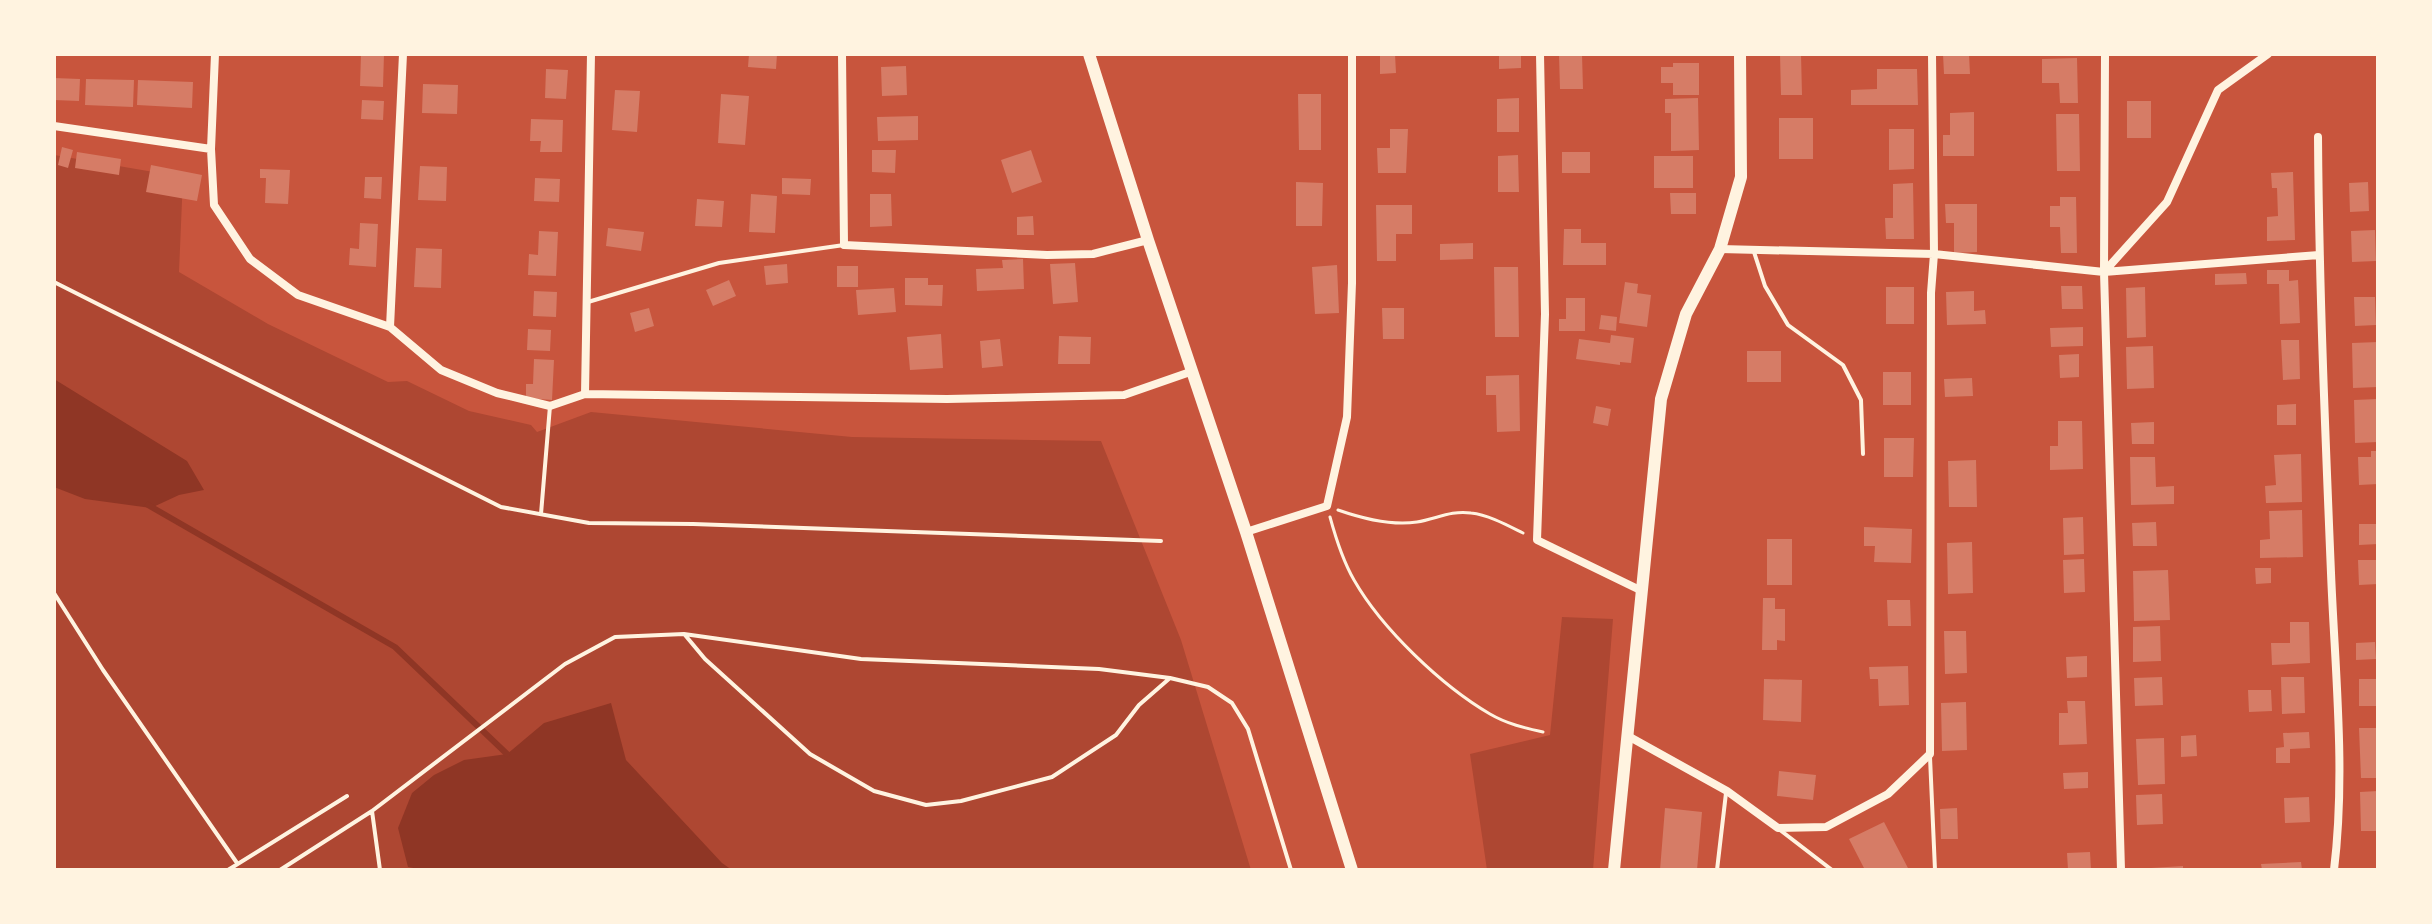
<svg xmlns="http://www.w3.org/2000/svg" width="2432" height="924" viewBox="0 0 2432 924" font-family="'IBM Plex Sans',sans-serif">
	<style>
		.green { fill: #ae4732 }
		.water { fill: #8f3625 }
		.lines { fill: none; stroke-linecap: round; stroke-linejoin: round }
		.stream { stroke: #8f3625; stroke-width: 6 }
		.building { fill: #d67c66 }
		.path { stroke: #fff3e0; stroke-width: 3 }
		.service { stroke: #fff3e0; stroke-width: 4 }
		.minor { stroke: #fff3e0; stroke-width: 8 }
		.secondary { stroke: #fff3e0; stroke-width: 12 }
	</style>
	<rect width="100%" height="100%" fill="#c8553d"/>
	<!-- green -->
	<path class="green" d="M54,155L183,177L179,272L268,324L388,382L407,381L469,411L531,425L537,432L591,412L852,437L1101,441L1181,640L1251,870H54Z
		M1562,617L1613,619L1593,870H1487L1470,754L1550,735Z"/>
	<!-- water -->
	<path class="water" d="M54,379L187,461L204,490L179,495L151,508L85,499L54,487Z
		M611,703L626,760L722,863L732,870H424L408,867L398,828L412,793L434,775L464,760L507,754L544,723Z"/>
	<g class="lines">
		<!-- stream -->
		<path class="stream" d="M148,505L395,647L507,754"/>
	</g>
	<!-- building -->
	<path class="building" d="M361,54H384L383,87L360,86Z
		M749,54H777L776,69L748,67Z
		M1380,54H1395L1396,73L1380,74Z
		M1499,54H1521V68L1499,69Z
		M1559,54H1582L1583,89H1560Z
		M1780,54H1801L1802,95H1781Z
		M1943,54H1969L1970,74H1944Z
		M2077,58L2078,103H2060L2059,83H2042V59Z
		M1673,63H1699V95H1673V83H1661V67H1673Z
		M906,66L907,95L882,96L881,67Z
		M546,69L568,70L566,99L545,98Z
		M1877,69H1917L1918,105H1851V90L1877,89Z
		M54,78L80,79L79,101L54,100Z
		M86,79L134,80L133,107L85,105Z
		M138,80L193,82L192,108L137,105Z
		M423,84L458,85L457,114L422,113Z
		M615,90L640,91L637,132L612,130Z
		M721,94L749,96L745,145L718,143Z
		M1298,94H1321V150H1299Z
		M1519,98V132H1497V99Z
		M1698,98L1699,150L1671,151V113H1665V99Z
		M362,100L384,101L383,120L361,119Z
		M2127,101H2151V138H2127Z
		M1974,112V156H1943V135H1950V113Z
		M2056,114H2079L2080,171H2057Z
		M918,116V140L878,141L877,117Z
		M1779,118H1813V159H1779Z
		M531,119L563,120L562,152H540L541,141H530Z
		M1390,129H1408L1406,173H1378L1377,148H1390Z
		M1889,129H1914V169L1889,170Z
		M62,147L73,150L68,168L58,165Z
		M872,150H896L895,173L872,172Z
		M1031,150L1042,182L1012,193L1001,160Z
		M77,152L121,159L119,175L75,168Z
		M1562,152H1590V173H1562Z
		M1518,155L1519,192H1498V156Z
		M1654,156H1693V188H1654Z
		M151,165L202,175L197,201L146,192Z
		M420,166L447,167L446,201L418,200Z
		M260,169L290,170L288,204L265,203L266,178H260Z
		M2293,172L2295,240L2267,241V217L2278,216L2277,188H2272L2271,173Z
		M365,177H382L381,199L364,198Z
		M535,178L560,179L559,202L534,201Z
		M782,178L811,179L810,195L782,194Z
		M1296,182L1323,183L1322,226H1296Z
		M2368,182L2369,211L2350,212L2349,183Z
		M1913,183L1914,239H1886L1885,218H1893V184Z
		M1670,193H1696V214H1671Z
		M751,194L777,196L775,233L749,232Z
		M870,194H891L892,226L870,227Z
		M2060,197H2076L2077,253H2061L2060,227H2050V206H2060Z
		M697,199L724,201L722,227L695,226Z
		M1945,204H1977V252L1954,253V223H1946Z
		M1376,205H1412V234H1396V261H1377Z
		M1033,216L1034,235H1017V217Z
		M360,223L378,224L376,267L349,265L350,248L359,249Z
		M608,228L644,232L641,251L606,246Z
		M1564,229H1581V243H1606V265H1563Z
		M2375,230L2376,261L2352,262L2351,231Z
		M539,231L558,232L556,276L528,275L529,254L538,255Z
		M1473,243V259L1440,260V244Z
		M416,248L442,249L441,288L414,287Z
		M1023,259L1024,289L977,291L976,269L1003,268L1002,260Z
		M1075,263L1078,302L1053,304L1050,264Z
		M787,264L788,283L766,285L764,266Z
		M1337,265L1339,313L1315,314L1312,267Z
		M837,266H858V287H837Z
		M1494,267H1518L1519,337H1495Z
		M2267,270H2289V281L2298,280L2300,323L2280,324L2279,284H2267Z
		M2246,273L2247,284L2215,285V274Z
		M905,278H928V285H943L942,306L905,305Z
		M729,280L736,296L713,306L706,290Z
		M1625,282L1638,284L1637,293L1651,295L1647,327L1619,323Z
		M2061,286H2082L2083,309H2062Z
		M1886,287H1914V324H1886Z
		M2145,287L2146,337L2127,338L2126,288Z
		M894,288L896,312L858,315L856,290Z
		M534,291L557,292L556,317L533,316Z
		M1974,291V311L1985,310L1986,324L1947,325L1946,292Z
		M2354,297H2375L2376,325L2355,326Z
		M1566,298H1585V331H1559V319H1566Z
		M649,308L654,326L635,332L630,313Z
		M1382,308H1404V339H1383Z
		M1601,315L1617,317L1616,331L1599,329Z
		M2083,327V346L2051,347L2050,328Z
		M528,329L551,330L550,351L527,350Z
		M941,334L943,368L910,370L907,337Z
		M1611,335L1634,338L1631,363L1620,362V365L1576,359L1579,339L1610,343Z
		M1059,336L1091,337L1090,364H1058Z
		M1000,339L1003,366L982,368L980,341Z
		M2281,340H2299L2300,379L2283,380Z
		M2378,342V387L2353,388L2352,343Z
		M2153,346L2154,388L2127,389L2126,347Z
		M1747,351H1781V382H1747Z
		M2079,354V377L2060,378L2059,355Z
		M534,359L554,360L552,400L526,398V384H533Z
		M1883,372H1911V405H1883Z
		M1519,375L1520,431L1497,432L1496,395H1486V376Z
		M1972,378L1973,396L1945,397L1944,379Z
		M2378,399V442L2355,443L2354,400Z
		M2296,404V425H2277V405Z
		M1596,406L1611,409L1608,426L1593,423Z
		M2058,421H2082L2083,469L2050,470V446H2058Z
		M2154,422V444H2132L2131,423Z
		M1884,438H1914L1913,477H1884Z
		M2371,451H2378V484L2359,485L2358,457H2371Z
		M2301,454L2302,502L2266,503L2265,486L2276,485L2274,455Z
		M2130,457H2155L2156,487L2174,486V504L2131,505Z
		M1976,460L1977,507H1949L1948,461Z
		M2302,510L2303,557L2260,558V540L2270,539L2269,511Z
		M2083,517L2084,554L2064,555L2063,518Z
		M2156,522L2157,546H2133L2132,523Z
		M2359,524H2378V544L2359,545Z
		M1864,527L1912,529L1911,563L1874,562L1875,546H1864Z
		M1767,539H1792V585H1767Z
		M1972,542L1973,593L1948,594L1947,543Z
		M2084,559L2085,592L2064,593L2063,560Z
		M2358,560H2378V584L2359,585Z
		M2255,568H2271V583L2256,584Z
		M2168,570L2170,620L2134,621L2133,571Z
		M1763,598H1775V609H1785V641L1777,640V650H1762Z
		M1887,600H1910L1911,626H1888Z
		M2290,622H2309L2310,663L2272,665L2271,643H2290Z
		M2160,626L2161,661L2133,662V627Z
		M1944,631H1966L1967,673L1945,674Z
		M2375,642L2376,659L2356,660V643Z
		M2087,656V677L2067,678L2066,657Z
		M1908,666L1909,705L1879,706L1878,679H1870L1869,667Z
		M2162,677L2163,705L2135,706L2134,678Z
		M2281,677H2304L2305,713L2282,714Z
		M1764,679L1802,680L1801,722L1763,720Z
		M2359,679H2376L2377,706H2359Z
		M2248,690H2271L2272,711L2249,712Z
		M2067,701H2085L2087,744L2059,745V713H2068Z
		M1966,702L1967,750L1942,751L1941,703Z
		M2359,728H2378V778H2361Z
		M2309,732L2310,748L2290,749V763H2276V748L2284,747L2283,733Z
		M2196,735L2197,756L2181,757V736Z
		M2164,738L2165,784L2138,785L2136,739Z
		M1779,771L1816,775L1813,800L1777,796Z
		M2088,772V788L2064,789L2063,773Z
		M2378,791V831H2361L2360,792Z
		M2162,794L2163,824L2137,825L2136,795Z
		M2309,797L2310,822L2285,823L2284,798Z
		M1665,808L1702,812L1697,870H1660Z
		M1957,808L1958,839H1941L1940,809Z
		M1884,822L1909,870H1865L1849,839Z
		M2090,852L2091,870H2068L2067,853Z
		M2301,862L2302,870H2262L2261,864Z
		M2183,866V870H2151V868Z"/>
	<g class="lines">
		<!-- path -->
		<path class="path" d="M1338,510C1361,518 1392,526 1417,522C1436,519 1451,510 1471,513C1489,515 1507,525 1523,533
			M1330,517C1336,539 1343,561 1354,580C1382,629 1442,686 1490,714C1507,724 1525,728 1543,732"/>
		<!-- service -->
		<path class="service" d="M1754,252L1765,286L1788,325L1843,365L1861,400L1863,454
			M54,282L501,507L589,523L693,524L1161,541
			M588,302L719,263L844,245
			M541,514L550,406
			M54,593L103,670L237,863
			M685,635L705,659L810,754L874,791L926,805L961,801L1052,777L1116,735L1139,705L1170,678
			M1930,757L1935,870
			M372,811L380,870
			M1780,830L1832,870
			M228,870L347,796
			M280,870L372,811L565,664L615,637L684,634L861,659L1099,669L1170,678L1208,687L1232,703L1248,729L1291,870
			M1717,870L1726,793"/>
		<!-- minor -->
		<path class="minor" d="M215,54L211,149L214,205L250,259L298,295L390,327L441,370L497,393L550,406L585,394L947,399L1124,395L1193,371
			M842,54L844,245L1047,255L1093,254L1148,240
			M1540,54L1545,314L1537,540L1642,591
			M2105,54L2104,272L2121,870
			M54,126L211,149
			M2318,137C2319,282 2325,428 2331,573C2335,672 2346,772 2334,870
			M1720,249L1934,254L2104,272L2319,255
			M2104,272L2167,202L2218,90L2268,54
			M390,327L403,54
			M585,394L591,54
			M1246,532L1327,506L1347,417L1352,283V54
			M1628,736L1727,791L1778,828L1826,827L1888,794L1930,754L1931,293L1934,254L1932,54"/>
		<!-- secondary -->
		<path class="secondary" d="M1089,54L1148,240L1246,532L1352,870
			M1614,870L1661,399L1686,314L1720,249L1741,177L1740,54"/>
	</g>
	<!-- border -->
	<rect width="2432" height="924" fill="none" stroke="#fff3e0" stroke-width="112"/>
</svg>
